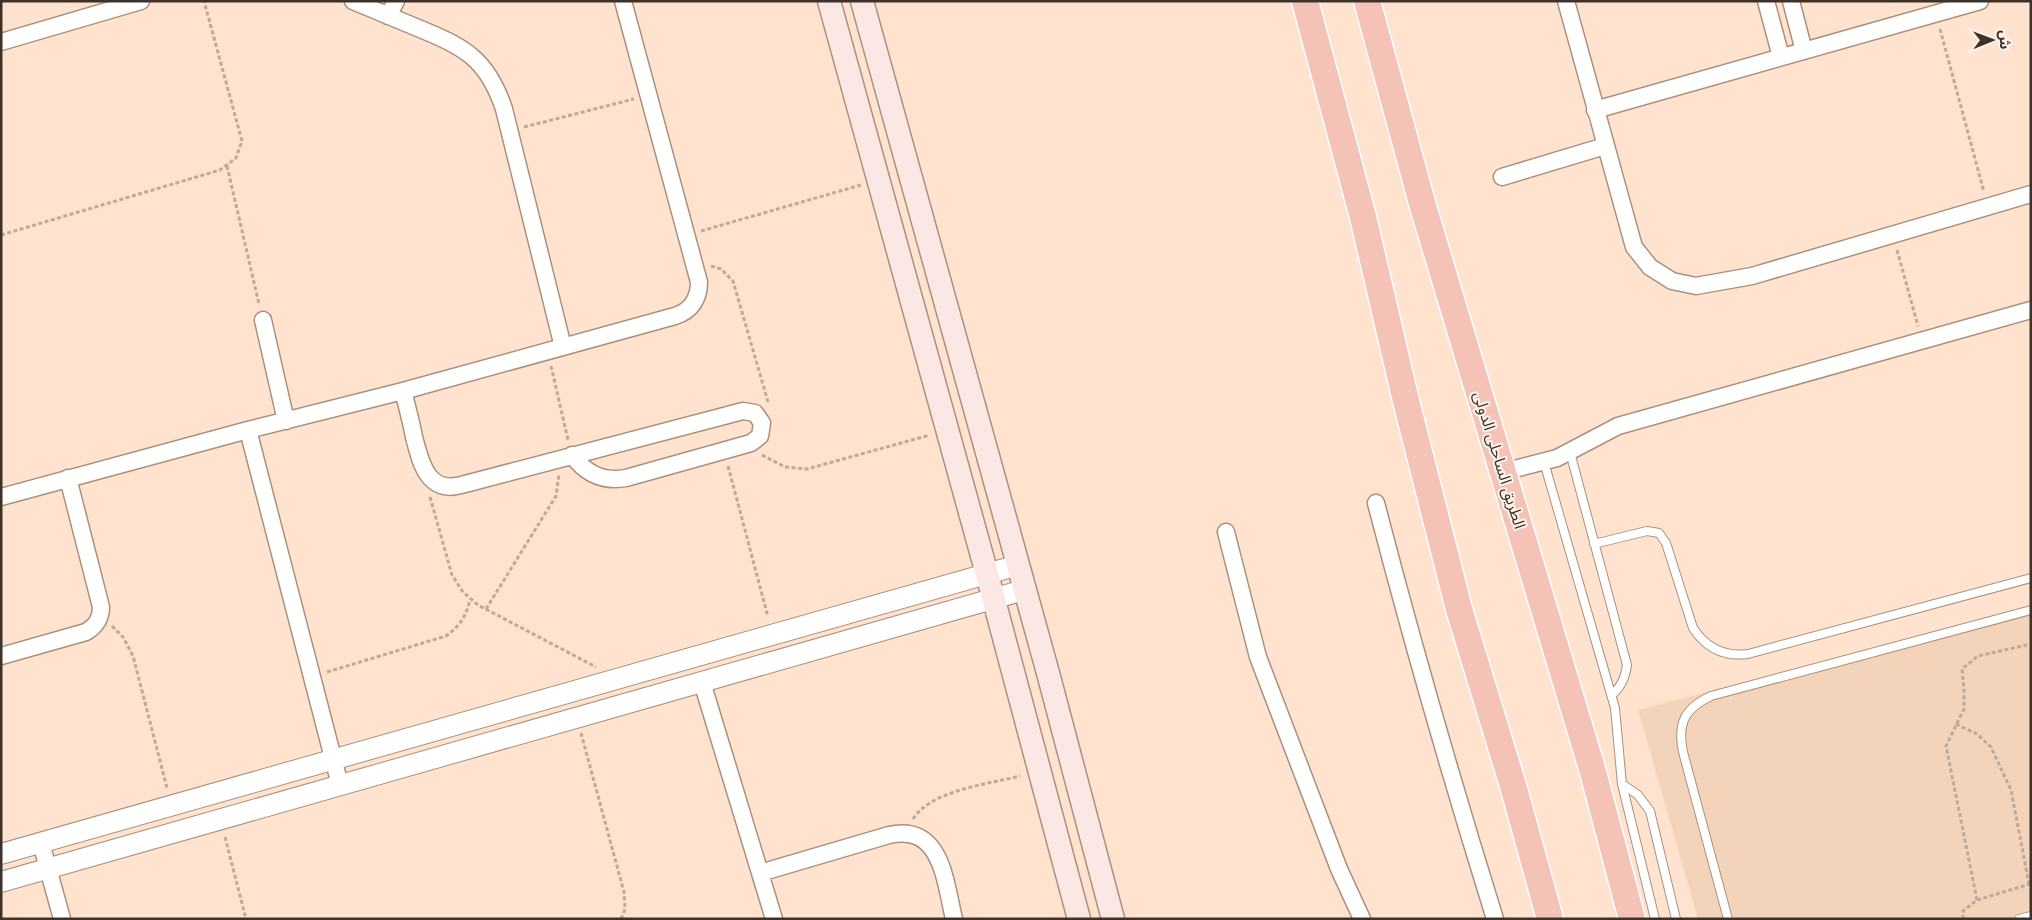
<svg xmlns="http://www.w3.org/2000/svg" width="2032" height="920" viewBox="0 0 2032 920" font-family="Roboto,'Noto Sans Arabic',sans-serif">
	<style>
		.built { fill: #f4d3bb }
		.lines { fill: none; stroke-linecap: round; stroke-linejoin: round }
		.service-casing { stroke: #aa917e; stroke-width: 10 }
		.minor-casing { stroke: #aa917e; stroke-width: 19 }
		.tertiary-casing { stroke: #aa917e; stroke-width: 22 }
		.secondary-casing { stroke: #aa917e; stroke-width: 25 }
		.trunk-casing { stroke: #fff; stroke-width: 29 }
		.path { stroke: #bfa998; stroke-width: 3; stroke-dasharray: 4 2.5; stroke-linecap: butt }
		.service { stroke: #fff; stroke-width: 8 }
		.minor { stroke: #fff; stroke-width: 16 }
		.tertiary { stroke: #fff; stroke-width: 20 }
		.secondary { stroke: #fbe8e4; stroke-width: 22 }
		.trunk { stroke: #f4c2b6; stroke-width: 26 }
		.labels { text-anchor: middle; stroke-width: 4; stroke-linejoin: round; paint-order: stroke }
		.street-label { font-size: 16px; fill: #3c322a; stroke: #fff4eb }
	</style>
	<rect width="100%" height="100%" fill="#ffe3ce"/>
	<!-- built -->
	<path class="built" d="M2031,607V919H1698L1638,710Z"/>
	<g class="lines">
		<defs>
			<path id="service" d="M1570,452L1627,665C1625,679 1621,686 1612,695
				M1544,462L1615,708L1622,784L1655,919
				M1594,544L1647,531L1659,533L1666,543L1693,628C1706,648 1724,657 1748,654L2031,578
				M1622,784L1638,795L1650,811L1676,919
				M1728,919L1683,752C1677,723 1685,708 1711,696L2031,610
				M2019,919L2031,916"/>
			<path id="minor" d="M353,1C375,10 396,19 418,28C464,47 487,58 504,109L563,347
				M1566,1L1634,247L1650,267L1672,281L1696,286L1752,276L2031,194
				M1766,1L1781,57
				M1791,1L1804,51
				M388,16L396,1
				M1,42L141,1
				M1595,110L1980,1
				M1502,177L1605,146
				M263,320L286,421
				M403,391C407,406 411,421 414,437C421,464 428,496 465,484L743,411L755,413L762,423L760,436L751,443L626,478C603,482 586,474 572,455
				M248,430L340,785
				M1503,472L1557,458L1618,426L2031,310
				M1,497L248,430L403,391L675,316C691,311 699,299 699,282L623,1
				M1376,503C1412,642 1452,781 1495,919
				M1226,532L1258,657L1339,869L1362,919
				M1,656L86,632C96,626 101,619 101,607L68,478
				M702,682L774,919
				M41,843L62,919
				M760,873L889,835C942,823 945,882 954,919"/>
			<path id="tertiary" d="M1,854L1018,565
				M1,882L1024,590"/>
			<path id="secondary" d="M829,1L987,574L1079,919
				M862,1L1048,673L1113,919"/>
			<path id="trunk" d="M1305,1L1363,217L1406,401L1459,609L1514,789L1550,919
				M1367,1L1422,203L1593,772L1632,919"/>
		</defs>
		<!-- service casing -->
		<use href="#service" class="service-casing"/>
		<!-- minor casing -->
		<use href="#minor" class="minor-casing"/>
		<!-- tertiary casing -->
		<use href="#tertiary" class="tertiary-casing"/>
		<!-- secondary casing -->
		<use href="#secondary" class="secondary-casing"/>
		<!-- trunk casing -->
		<use href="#trunk" class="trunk-casing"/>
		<!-- path -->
		<path class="path" d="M1940,29L1984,192
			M524,127L634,99
			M227,166L259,304
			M701,231L861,185
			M1,235L220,170L236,158L242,141L204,1
			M1897,250L1918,326
			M711,266L721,269L733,281L768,402
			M551,366L568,440
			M762,455L785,467L807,469L930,435
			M728,466L768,617
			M430,497L452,575L463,592L478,605L596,667
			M486,609L556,496L559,475
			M112,626L123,637L133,656L167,788
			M327,672L446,636C460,626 467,615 470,599
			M1956,724L1977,734L1991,747L2011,790L2029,884
			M581,733L624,892L625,909L621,919
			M913,819C931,790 989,784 1020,776
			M225,837L246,919
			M1977,900L1946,746L1964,709V690L1962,669L1978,656L2031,644
			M1963,919V911L1977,900L2030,884"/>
		<!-- service -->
		<use href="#service" class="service"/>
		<!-- minor -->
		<use href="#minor" class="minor"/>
		<!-- tertiary -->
		<use href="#tertiary" class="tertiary"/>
		<!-- secondary -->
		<use href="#secondary" class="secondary"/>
		<!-- trunk -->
		<use href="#trunk" class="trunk"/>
	</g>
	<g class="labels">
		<!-- street labels -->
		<g class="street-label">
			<text transform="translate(1500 460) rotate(73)" y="6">الطريق الساحلى الدولى</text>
		</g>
	</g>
	<!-- border -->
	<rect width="2032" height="920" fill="none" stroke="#3c322a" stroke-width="5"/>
	<!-- north arrow -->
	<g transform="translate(1992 40) rotate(89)" stroke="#fff4eb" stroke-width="4" paint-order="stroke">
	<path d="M0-4L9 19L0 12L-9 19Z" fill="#3c322a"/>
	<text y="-8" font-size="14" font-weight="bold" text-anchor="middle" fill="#3c322a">ش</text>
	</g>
</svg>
